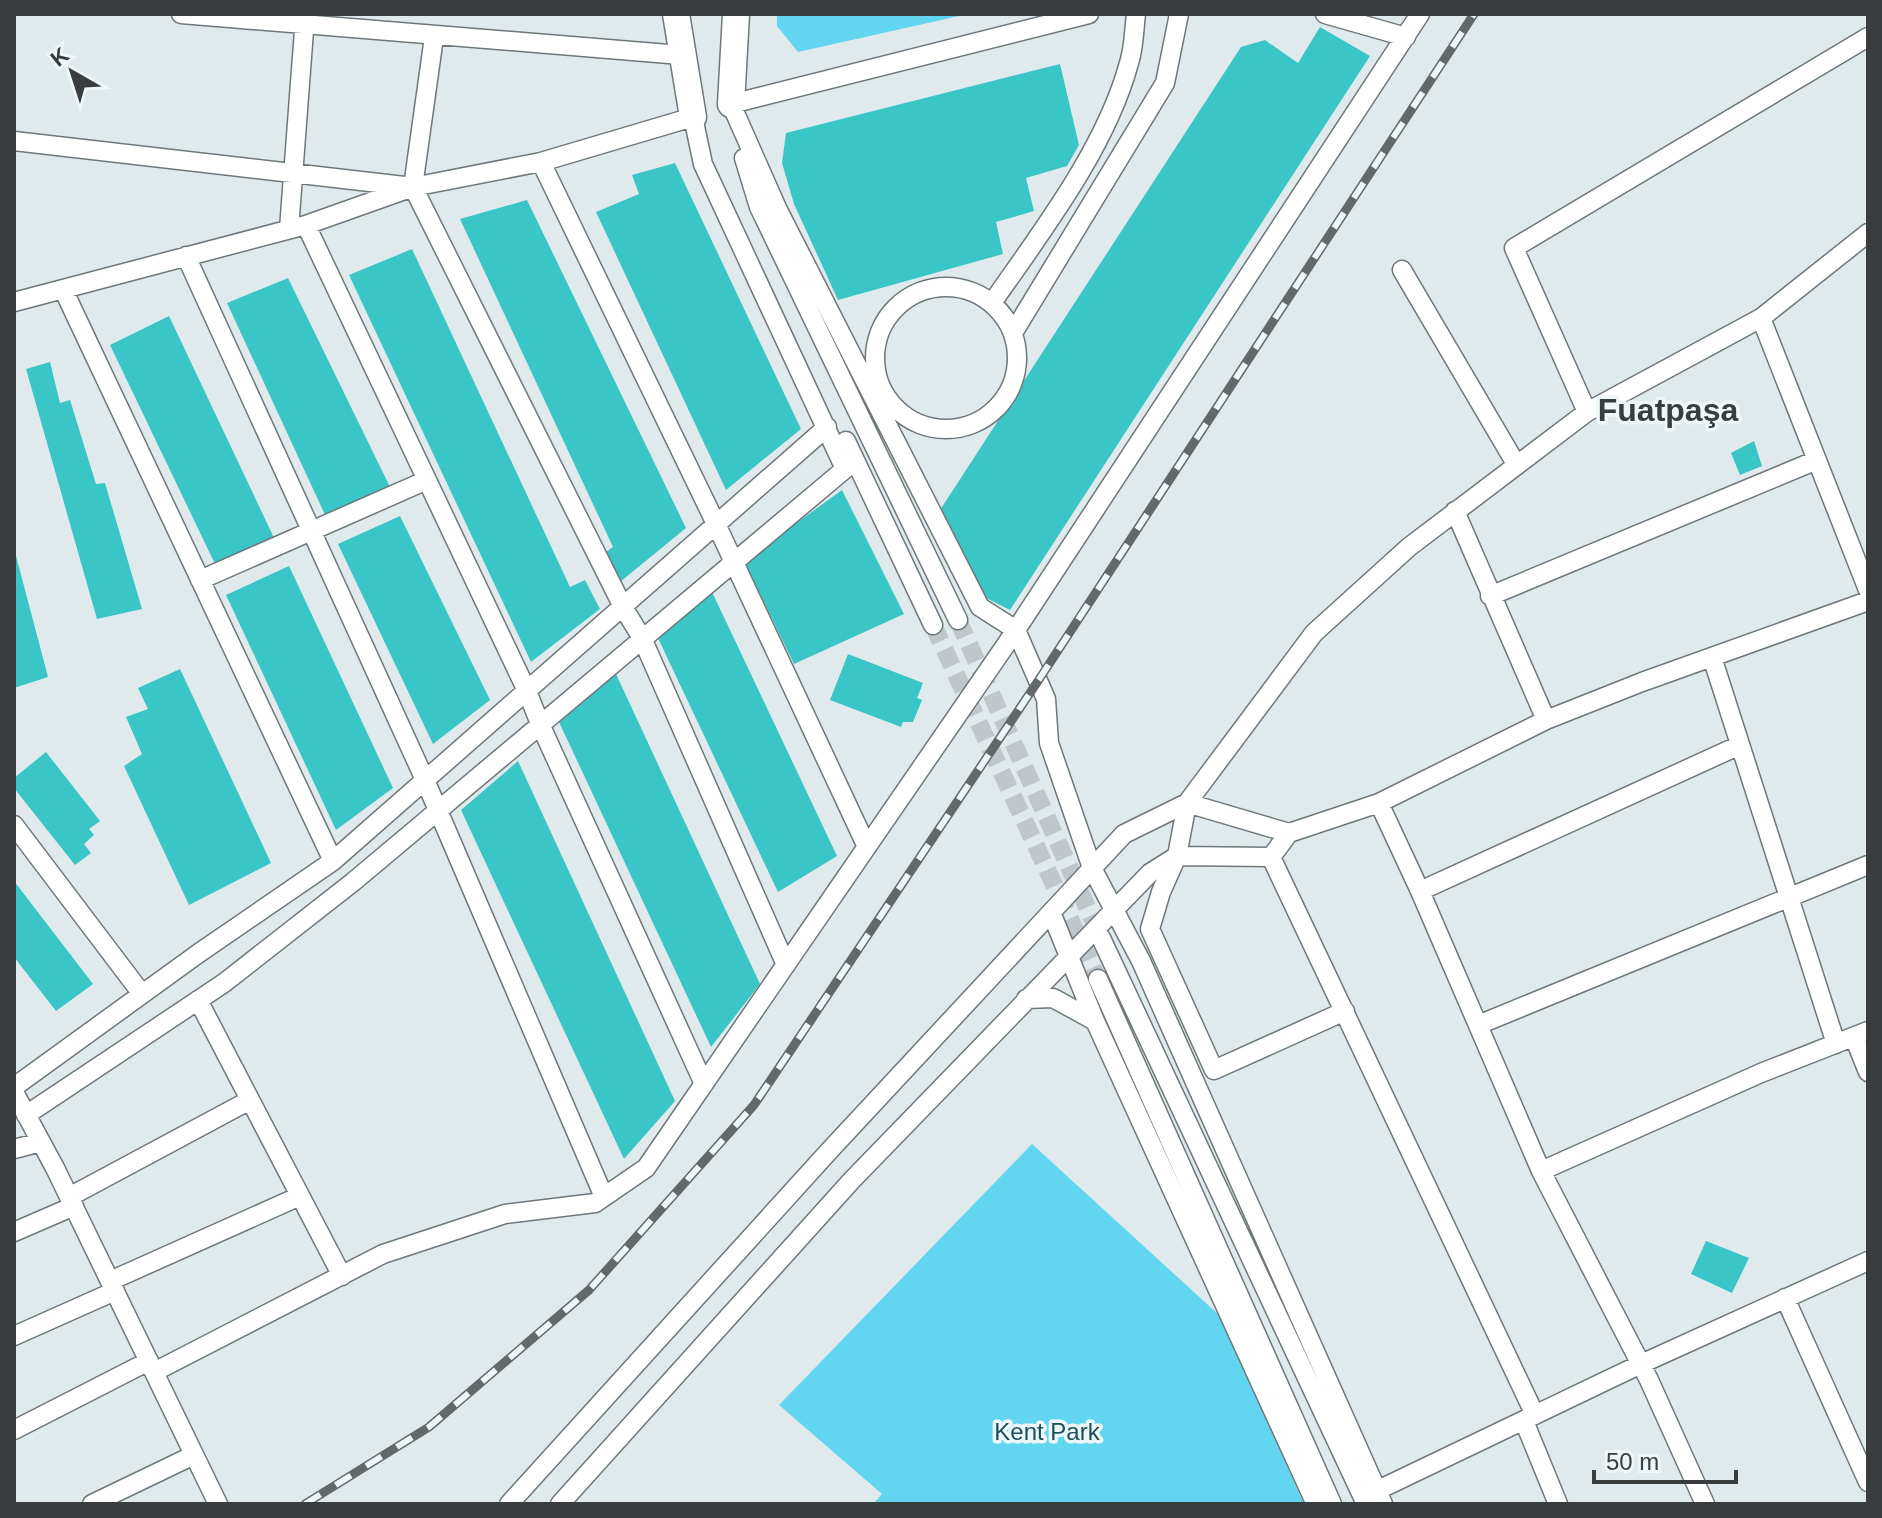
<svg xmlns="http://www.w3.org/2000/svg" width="1882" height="1518" viewBox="0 0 1882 1518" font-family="Arial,sans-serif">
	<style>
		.green { fill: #62d5f0 }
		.building { fill: #3ac6c6 }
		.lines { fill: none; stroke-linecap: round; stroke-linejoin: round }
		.street-tunnel { stroke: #bfc7ca; stroke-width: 18; stroke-dasharray: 18 9; stroke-linecap: butt }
		.street-casing { stroke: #6e7779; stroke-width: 21 }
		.secondary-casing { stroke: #6e7779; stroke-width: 29 }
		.street { stroke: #fff; stroke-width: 18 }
		.secondary { stroke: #fff; stroke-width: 26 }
		.rail-casing { stroke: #63686a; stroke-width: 9 }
		.rail { stroke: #edf7fa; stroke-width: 6; stroke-dasharray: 18; stroke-linecap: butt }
		.labels { text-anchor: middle; stroke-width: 7; stroke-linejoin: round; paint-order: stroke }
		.park-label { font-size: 24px; fill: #1a4f5b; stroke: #edf7fa }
		.district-label { font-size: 32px; font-weight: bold; fill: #3a3d3e; stroke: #edf7fa }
	</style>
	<rect width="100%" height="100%" fill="#e0eaed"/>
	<!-- green -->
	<path class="green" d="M777,14H968L798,52L777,26Z
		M1032,1144L1219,1315L1304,1504H873L882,1494L779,1405Z"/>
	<!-- building -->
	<path class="building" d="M1320,27L1370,56L1010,610L984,597L940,510L1241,47L1265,40L1298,63Z
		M1060,64L1079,145L1067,166L1026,178L1034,211L996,222L1003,254L838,300L794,204L782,163L786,133Z
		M675,163L801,429L726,490L596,212L639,194L632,175Z
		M527,200L686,528L620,582L606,552L613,547L460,219Z
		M412,249L570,587L585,580L600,609L531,662L349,275Z
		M288,278L390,487L326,517L227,303Z
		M169,316L275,540L216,566L110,345Z
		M50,362L60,403L70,400L96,484L105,483L142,609L97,619L26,369Z
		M1754,441L1762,466L1740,475L1731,453Z
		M842,490L904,614L794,664L744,561Z
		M400,516L490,700L433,744L338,544Z
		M15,552L48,677L14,688V553Z
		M289,566L393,788L336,830L226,595Z
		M712,592L837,856L778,892L657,636Z
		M848,654L923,683L917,698L922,700L913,722H903L901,727L830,700Z
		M180,669L271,863L189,905L124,766L142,754L126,717L148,709L138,688Z
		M616,674L760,984L711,1047L559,722Z
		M46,752L100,821L89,829L94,835L84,844L91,853L75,865L14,788V778Z
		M518,761L675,1101L624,1159L461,810Z
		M14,881L93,984L56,1011L14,957Z
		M1706,1241L1749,1258L1732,1293L1691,1274Z"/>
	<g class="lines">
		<!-- street-tunnel -->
		<path class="street-tunnel" d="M958,620L1101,938
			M933,625L1098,979"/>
		<defs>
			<path id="street" d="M181,14L681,55
				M1325,14L1406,37
				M731,104L777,208L980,607L1016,630L1046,699L1049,743L1092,868L1141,961L1383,1504
				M731,104L1089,14
				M14,141L413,187L434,37
				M744,158L759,207L958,620
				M541,162L717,526L867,847
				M413,187L623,607L642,638L786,965
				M306,225L527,691L540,724L704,1084
				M289,229L305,17
				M186,256L425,780L604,1197
				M1402,270L1516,464
				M875 358a71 71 0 1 1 142 0a71 71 0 1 1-142 0Z
				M63,289L333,861
				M14,302L306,225L413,187L541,162L693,117
				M992,303C1042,231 1106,148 1129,63C1134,48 1134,30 1136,14
				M1761,318L1868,590
				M1013,333L1165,83L1179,14
				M1587,412L1514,248L1868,37
				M846,441L933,625
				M1455,511L1546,720
				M200,580L427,480
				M1490,596L1817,460
				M1712,657L1836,1044
				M1379,803L1420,891L1541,1171L1649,1380L1705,1504
				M14,825L142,994
				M1289,833L1187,803L1177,856L1161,892L1150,929L1214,1070L1345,1011
				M1271,857L1289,833L1379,803L1546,720L1642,682L1868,601
				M1271,857L1535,1415
				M1420,891L1740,745
				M1051,912L1095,1021
				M1101,938L1366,1504
				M1098,979L1332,1504
				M1026,999L1053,998L1095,1021L1313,1498L1324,1504
				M198,1000L342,1276
				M1478,1025L1868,865
				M1854,1037L1868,1072
				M14,1087L199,953L333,861L827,427
				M14,1092L55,1168L218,1504
				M26,1115L224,983L353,882L845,469L703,164L693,117
				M14,1149L41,1142
				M1541,1171L1761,1073L1868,1031
				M69,1197L250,1100
				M14,1232L74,1206
				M110,1281L300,1196
				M1785,1298L1868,1482
				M14,1336L115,1291
				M154,1372L383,1254L505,1214L595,1203L646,1168L1016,630L1420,14
				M1524,1421L1558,1504
				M14,1430L149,1361
				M1376,1491L1641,1364L1868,1261
				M92,1504L194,1455
				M509,1504L830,1150L1124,834L1187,803L1314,633L1409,547L1587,412L1761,318L1868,233
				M560,1504L852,1180L1150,873L1177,856L1271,857"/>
			<path id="secondary" d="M676,14L693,117
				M731,104L736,14"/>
		</defs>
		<!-- street casing -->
		<use href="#street" class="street-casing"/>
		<!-- secondary casing -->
		<use href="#secondary" class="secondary-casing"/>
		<!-- street -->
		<use href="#street" class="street"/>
		<!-- secondary -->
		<use href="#secondary" class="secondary"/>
		<defs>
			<path id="rail" d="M305,1504L429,1427L589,1290L754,1105L1038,681L1474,14"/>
		</defs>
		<!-- rail casing -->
		<use href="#rail" class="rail-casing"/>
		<!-- rail -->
		<use href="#rail" class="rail"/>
	</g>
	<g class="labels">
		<!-- park labels -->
		<g class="park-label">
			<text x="1047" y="1440">Kent Park</text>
		</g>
		<!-- district labels -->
		<g class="district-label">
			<text x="1668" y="421">Fuatpaşa</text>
		</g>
	</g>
	<!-- border -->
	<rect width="1882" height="1518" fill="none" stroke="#3a3d3e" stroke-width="32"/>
	<!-- north arrow -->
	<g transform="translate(72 72) rotate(321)" stroke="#edf7fa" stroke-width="6" paint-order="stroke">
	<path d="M0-6L14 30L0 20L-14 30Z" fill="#3a3d3e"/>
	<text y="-12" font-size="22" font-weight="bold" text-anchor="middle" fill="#3a3d3e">K</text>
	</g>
	<!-- scale -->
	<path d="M1594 1470v12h142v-12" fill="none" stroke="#3a3d3e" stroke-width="4"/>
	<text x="1606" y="1470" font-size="24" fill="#3a3d3e" stroke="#edf7fa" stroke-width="6" paint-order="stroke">50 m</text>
</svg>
